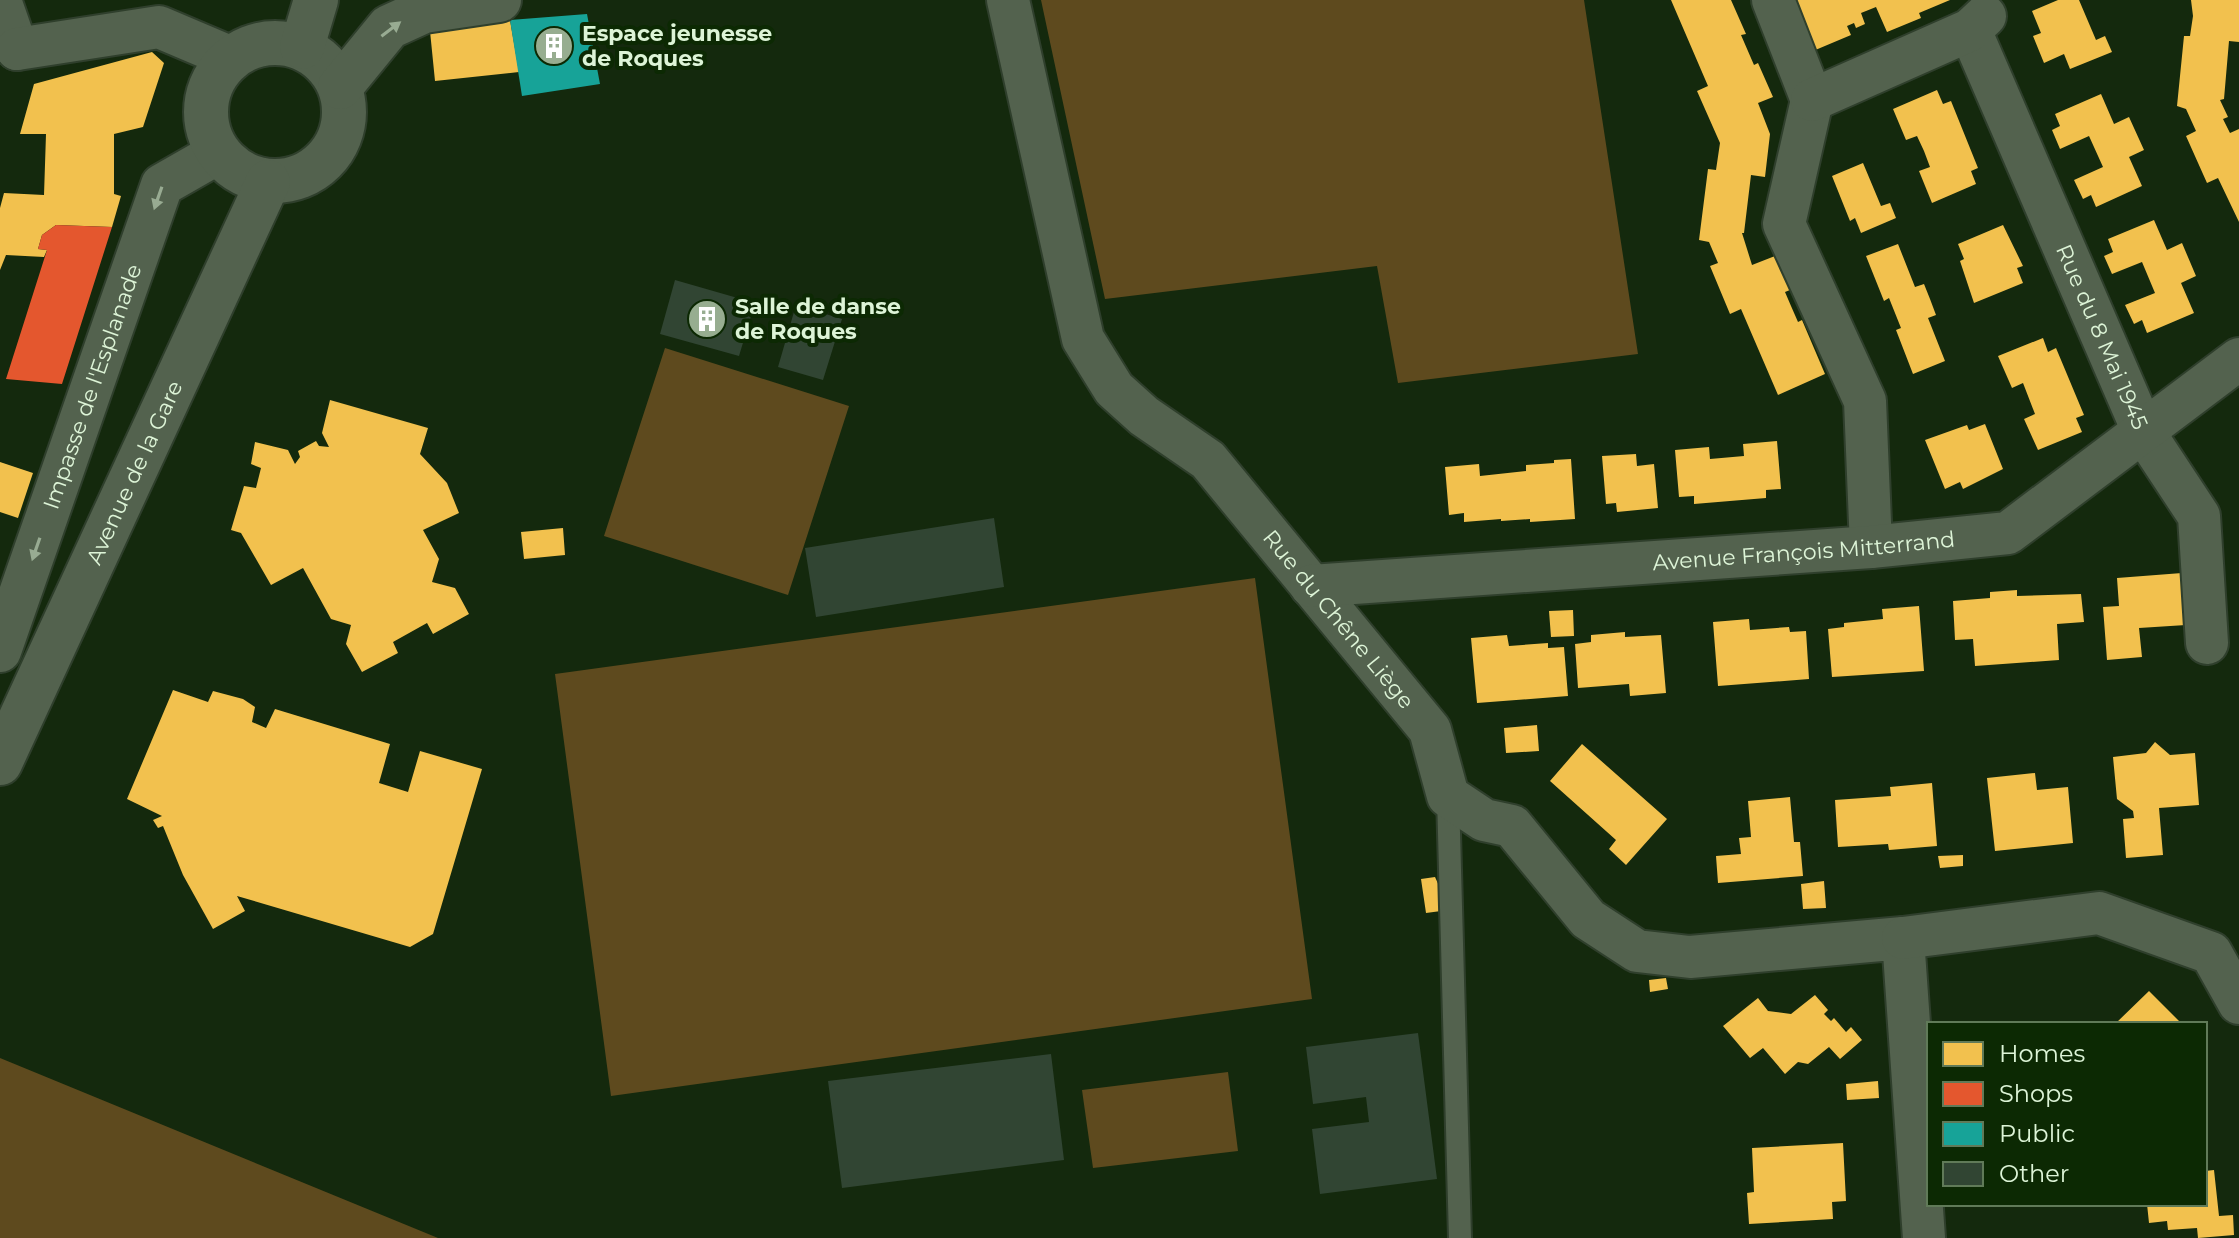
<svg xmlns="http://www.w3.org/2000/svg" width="2239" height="1238" viewBox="0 0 2239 1238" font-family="Montserrat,sans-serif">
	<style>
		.green { fill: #5e4a1e }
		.homes { fill: #f2c14e }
		.shops { fill: #e4572e }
		.public { fill: #17a398 }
		.building { fill: #314533 }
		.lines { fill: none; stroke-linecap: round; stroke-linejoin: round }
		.service-casing { stroke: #2f3f2c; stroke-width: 26 }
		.minor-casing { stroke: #2f3f2c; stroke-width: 46 }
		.tertiary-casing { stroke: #2f3f2c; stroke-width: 48 }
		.service { stroke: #53624e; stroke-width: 22 }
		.minor { stroke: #53624e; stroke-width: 42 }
		.tertiary { stroke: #53624e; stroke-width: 44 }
		.oneway { fill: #98ab92 }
		.labels { text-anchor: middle; stroke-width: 8; stroke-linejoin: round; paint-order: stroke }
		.poi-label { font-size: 22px; font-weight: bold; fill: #ddf4d7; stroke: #0c2903; text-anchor: start }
		.street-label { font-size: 22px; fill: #ddf4d7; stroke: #0c2903 }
	</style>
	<rect width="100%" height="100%" fill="#14290d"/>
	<!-- green -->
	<path class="green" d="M1041,0H1584L1638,354L1398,383L1377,266L1105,299Z
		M665,348L849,406L788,595L604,536Z
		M1255,578L1312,999L611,1096L555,674Z
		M0,1058L438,1238H0Z
		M1228,1072L1238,1151L1093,1168L1082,1090Z"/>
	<!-- homes -->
	<path class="homes" d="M1671,0H1731L1746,34L1741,35L1754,65L1758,63L1773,97L1758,103L1770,134L1765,177L1751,175L1744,233H1742L1752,265L1775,256L1790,290L1785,292L1791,306L1798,322L1802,320L1825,374L1778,395L1741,309L1730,314L1710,266L1718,263L1709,242L1699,240L1708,169L1716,170L1720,143L1697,91L1708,86Z
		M1793,0H1950L1919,13L1921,18L1887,32L1876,7L1861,13L1865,24L1856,28L1854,23L1847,26L1851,35L1813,51Z
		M2058,0H2079L2096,40L2105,36L2112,52L2070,69L2064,54L2044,63L2033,36L2041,33L2032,11Z
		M2191,0H2239V42L2229,41L2224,99L2220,100L2228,117L2223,119L2230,133L2239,129V222L2218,178L2207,183L2186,136L2196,131L2186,109L2177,106L2184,36H2190L2193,16Z
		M510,20L519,72L435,81L430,31Z
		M152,52L164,63L143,127L114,134V194L121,196L112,227L56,225L42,235L38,249L47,250L44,257L6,255L0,270V208L4,193L44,195L46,134H20L34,84Z
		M1937,90L1943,104L1951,101L1978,168L1971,171L1976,184L1932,203L1919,171L1930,167L1924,151L1917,136L1906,140L1893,109Z
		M2101,94L2114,124L2129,117L2144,150L2129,157L2142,186L2096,207L2091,195L2083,199L2074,180L2103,167L2089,136L2060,149L2052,130L2060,126L2055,114Z
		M1863,163L1881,206L1890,203L1896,218L1861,233L1855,218L1850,221L1832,176Z
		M2154,220L2167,250L2182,243L2196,276L2181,283L2194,313L2147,333L2142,320L2134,324L2125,305L2155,293L2142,262L2112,274L2104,256L2113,252L2108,239Z
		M2003,225L2023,266L2017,268L2023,283L1974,303L1960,261L1964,259L1958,244Z
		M1898,244L1915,287L1924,284L1930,299L1936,315L1928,318L1945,361L1913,374L1896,330L1901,328L1889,298L1884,301L1866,256Z
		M2043,338L2048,352L2056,348L2084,415L2076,418L2082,432L2038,450L2024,419L2035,414L2023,383L2012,388L1998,356Z
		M330,400L428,428L420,454L447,483L459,513L423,530L439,559L432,582L455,588L469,614L433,634L427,623L393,642L398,653L362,672L346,644L351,625L331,619L303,568L271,585L241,533L231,530L244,486L256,488L261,468L251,464L255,442L288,450L295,464L300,457L298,451L316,441L319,446L329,447L322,433Z
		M1985,424L2003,469L1963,489L1960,482L1945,489L1925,440L1967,425L1969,430Z
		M1777,441L1781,489L1766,490V498L1694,504V496L1679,497L1675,450L1709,447L1710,459L1744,456L1743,444Z
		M1636,454L1637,466L1654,464L1658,508L1617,512L1616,503L1606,504L1602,456Z
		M1571,459L1575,519L1530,522V519L1501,521V519L1464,522V513L1449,515L1445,467L1479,464L1480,476L1526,471V465L1554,463V460Z
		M0,462L33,473L18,518L0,512Z
		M563,528L565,555L524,559L521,532Z
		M2182,573L2186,625L2139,628L2142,657L2107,660L2103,607L2119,606L2117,578Z
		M2017,590V596L2081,594L2084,622L2057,624L2059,660L1975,666L1973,639L1955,640L1953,601L1990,598V592Z
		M1919,606L1924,671L1832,677L1828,629L1844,627V623L1883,619L1882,609Z
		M1573,610L1574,636L1551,637L1549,611Z
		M1749,619L1750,630L1789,627L1790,632L1806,631L1809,679L1718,686L1713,622Z
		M1625,632V637L1661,635L1666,693L1630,696L1629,684L1578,688L1575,644L1591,642V635Z
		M1507,635L1509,646L1548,643V648L1564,647L1568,696L1477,703L1471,638Z
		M173,690L208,702L213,691L243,699L255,707L252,722L266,728L275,709L390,744L379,783L408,792L420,751L482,769L433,934L410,947L237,896L245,911L213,929L183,875L163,826L158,828L153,820L162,816L127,799Z
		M1537,725L1539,751L1506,753L1504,728Z
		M2155,742L2170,755L2195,753L2199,805L2159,808L2163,855L2126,858L2123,819L2134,818L2133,811L2117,799L2113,757L2146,753Z
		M1582,744L1667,819L1626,865L1609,849L1616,840L1550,781Z
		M2035,773L2037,790L2068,787L2073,843L1995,851L1987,778Z
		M1932,783L1937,846L1889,850L1888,844L1838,847L1835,800L1891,796L1890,787Z
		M1790,797L1794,842H1800L1803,876L1718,883L1716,856L1741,854L1739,838L1751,837L1748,801Z
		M1963,855V866L1940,868L1938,856Z
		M1435,877L1440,888L1441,911L1426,913L1421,879Z
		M1824,881L1826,908L1803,909L1801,884Z
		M1666,978L1668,989L1650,992L1649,980Z
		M2149,991L2182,1024H2115Z
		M1815,995L1828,1010L1824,1014L1831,1021L1834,1018L1846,1032L1851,1027L1862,1040L1840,1059L1829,1047L1808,1064L1798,1062L1785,1074L1763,1048L1750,1058L1723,1026L1758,998L1768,1011L1791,1014Z
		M1878,1081L1879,1098L1847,1100L1846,1084Z
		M1843,1143L1846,1201L1832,1202L1833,1219L1749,1224L1747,1193L1754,1192L1752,1148Z
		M2214,1170L2219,1216L2233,1215L2234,1235L2198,1238L2197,1228L2168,1230L2167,1221L2149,1223L2147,1204H2205V1171Z"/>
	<!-- shops -->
	<path class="shops" d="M56,225L112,227L62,384L6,379L47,250L38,249L42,235Z"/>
	<!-- public -->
	<path class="public" d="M587,14L600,84L522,96L510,20Z"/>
	<!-- building -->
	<path class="building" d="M675,280L755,303L739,356L660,334Z
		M796,305L842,319L823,380L778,367Z
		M994,518L1004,587L816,617L805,548Z
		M1418,1033L1437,1179L1320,1194L1312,1129L1369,1122L1366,1097L1313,1104L1306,1047Z
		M1051,1054L1064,1160L842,1188L828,1081Z"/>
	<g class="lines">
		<defs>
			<path id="service" d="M1448,796L1460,1238"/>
			<g id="minor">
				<path d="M0,0L17,49"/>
				<path id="s1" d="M1008,0L1083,339L1114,389L1144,416L1208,460L1430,730L1448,796L1484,820L1512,826L1588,919L1637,951L1690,957L1903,938L1924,1238"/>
				<path d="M1773,0L1812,100L1784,224L1865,401L1871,547"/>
				<path id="s2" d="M1970,30L2143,431L2199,516L2207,643"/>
				<path d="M17,49L159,27L232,58"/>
				<path d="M1812,100L1970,30L1985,16"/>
				<path id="s3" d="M1311,586L1871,547L2008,533L2239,359"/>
				<path id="s4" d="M0,651L162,185L218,153"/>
				<path d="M1903,938L2099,913L2211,953L2239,1003"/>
			</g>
			<g id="tertiary">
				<circle cx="275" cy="112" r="69"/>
				<path d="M302,47L316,0"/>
				<path d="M340,87L389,27L424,11L499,0"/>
				<path id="s5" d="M0,763L268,182"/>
			</g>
		</defs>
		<!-- service casing -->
		<use href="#service" class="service-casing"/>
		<!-- minor casing -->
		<use href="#minor" class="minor-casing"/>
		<!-- tertiary casing -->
		<use href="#tertiary" class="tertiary-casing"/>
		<!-- service -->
		<use href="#service" class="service"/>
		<!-- minor -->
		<use href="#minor" class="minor"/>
		<!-- tertiary -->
		<use href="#tertiary" class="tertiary"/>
	</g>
	<!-- one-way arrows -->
	<defs><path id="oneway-solid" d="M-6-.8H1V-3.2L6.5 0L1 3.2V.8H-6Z" transform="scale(2)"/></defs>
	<g class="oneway">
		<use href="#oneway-solid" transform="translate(391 29) rotate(-37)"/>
		<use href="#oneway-solid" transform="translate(158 198) rotate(109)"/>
		<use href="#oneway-solid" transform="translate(36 549) rotate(109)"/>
	</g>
	<!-- icons -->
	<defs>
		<symbol id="building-disc" viewBox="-11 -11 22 22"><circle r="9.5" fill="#97ad90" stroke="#0c2903"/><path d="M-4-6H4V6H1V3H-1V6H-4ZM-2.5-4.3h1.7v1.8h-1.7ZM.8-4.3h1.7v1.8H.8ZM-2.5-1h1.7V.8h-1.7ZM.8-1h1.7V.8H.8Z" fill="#fff"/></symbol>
	</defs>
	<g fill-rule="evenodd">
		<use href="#building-disc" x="532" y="24" width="44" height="44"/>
		<use href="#building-disc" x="685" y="297" width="44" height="44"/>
	</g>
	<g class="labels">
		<!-- poi labels -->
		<g class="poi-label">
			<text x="582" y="41">Espace jeunesse<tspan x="582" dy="25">de Roques</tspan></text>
			<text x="735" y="314">Salle de danse<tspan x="735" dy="25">de Roques</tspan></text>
		</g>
		<!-- street labels -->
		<g class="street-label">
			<text dy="8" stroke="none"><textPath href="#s2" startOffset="334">Rue du 8 Mai 1945</textPath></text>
			<text dy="8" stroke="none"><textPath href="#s4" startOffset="280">Impasse de l'Esplanade</textPath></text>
			<text dy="8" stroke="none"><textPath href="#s5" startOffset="320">Avenue de la Gare</textPath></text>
			<text dy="8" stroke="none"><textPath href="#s3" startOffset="494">Avenue François Mitterrand</textPath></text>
			<text dy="8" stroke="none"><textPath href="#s1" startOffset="730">Rue du Chêne Liège</textPath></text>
		</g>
	</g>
	<!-- legend -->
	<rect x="1927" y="1022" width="280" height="184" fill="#0c2903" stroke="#607a58" stroke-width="2"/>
	<rect x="1943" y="1042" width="40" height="24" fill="#f2c14e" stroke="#607a58" stroke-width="2"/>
	<text x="1999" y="1062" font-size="24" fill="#ddf4d7">Homes</text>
	<rect x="1943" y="1082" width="40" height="24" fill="#e4572e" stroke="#607a58" stroke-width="2"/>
	<text x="1999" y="1102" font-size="24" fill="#ddf4d7">Shops</text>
	<rect x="1943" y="1122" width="40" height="24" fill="#17a398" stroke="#607a58" stroke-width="2"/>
	<text x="1999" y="1142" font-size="24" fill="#ddf4d7">Public</text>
	<rect x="1943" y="1162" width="40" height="24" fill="#314533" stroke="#607a58" stroke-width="2"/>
	<text x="1999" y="1182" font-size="24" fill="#ddf4d7">Other</text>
</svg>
